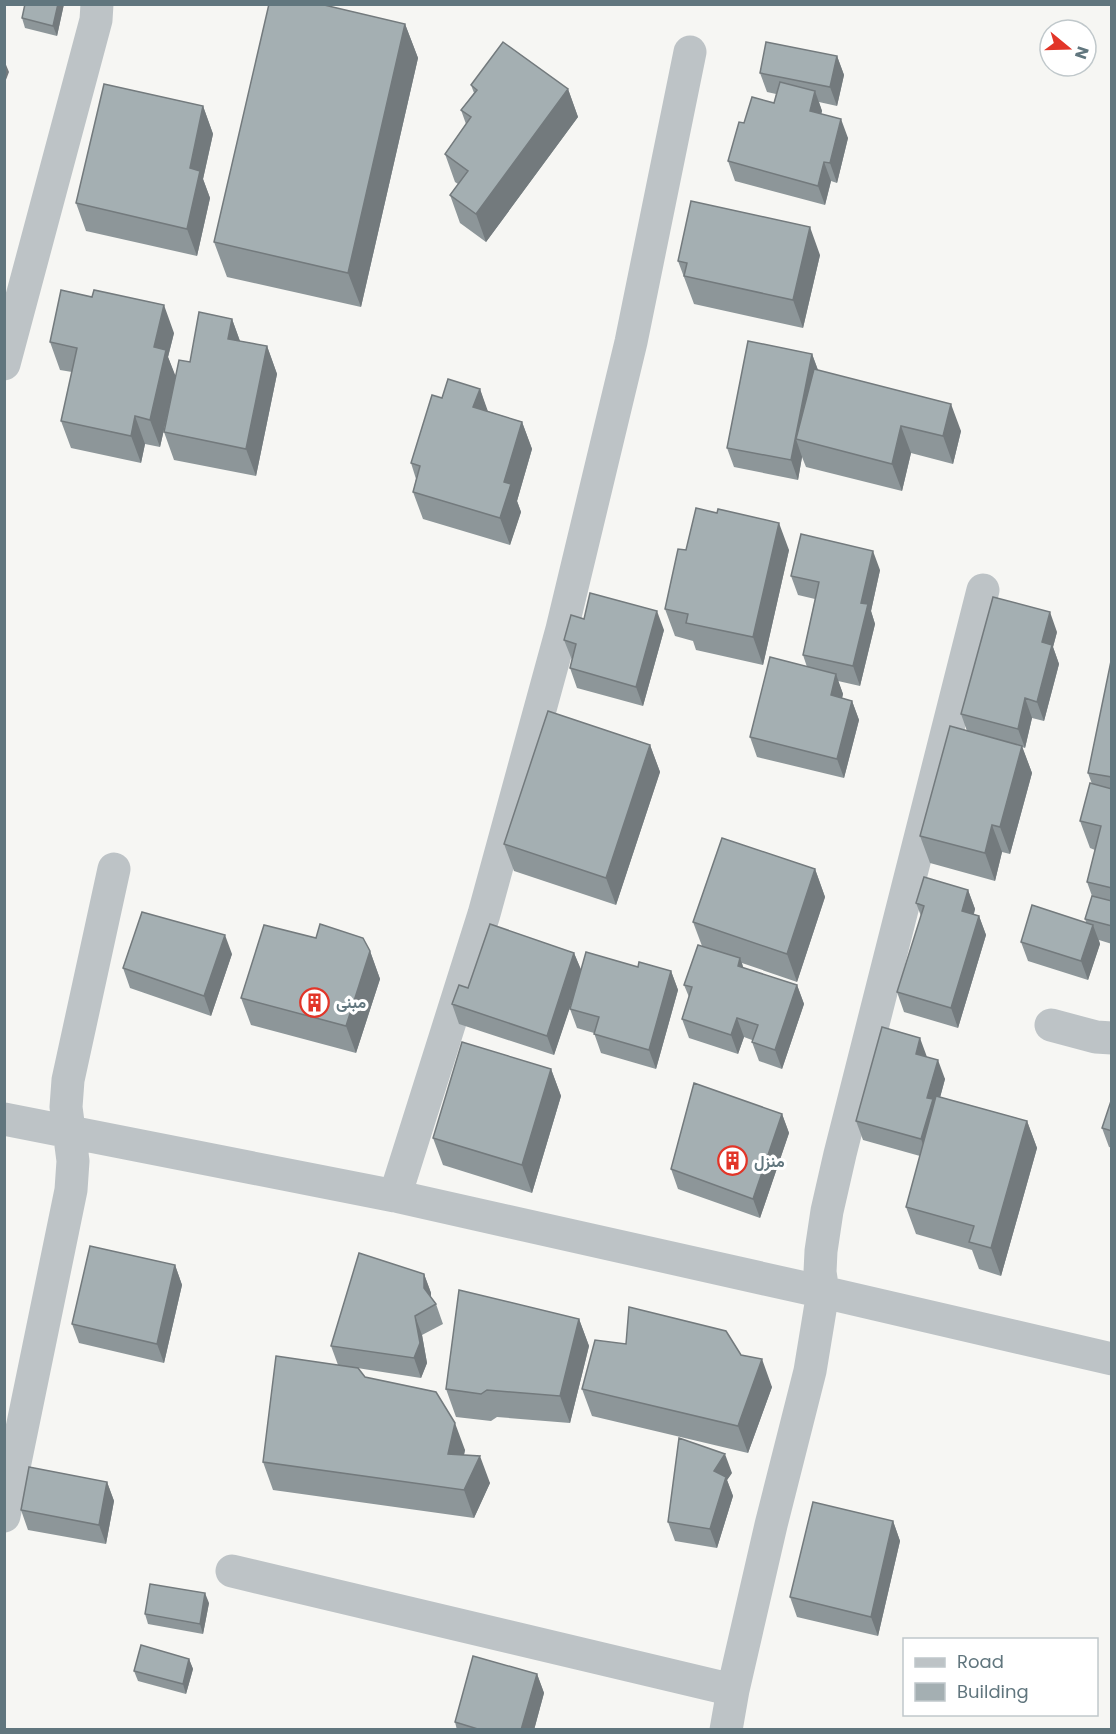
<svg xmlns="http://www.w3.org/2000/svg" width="1116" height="1734" viewBox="0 0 1116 1734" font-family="Poppins,Vazirmatn,sans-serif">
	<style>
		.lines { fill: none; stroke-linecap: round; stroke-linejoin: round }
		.minor { stroke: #bdc3c6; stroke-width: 33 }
		.wall { fill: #8d9699 }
		.shaded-wall { fill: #737a7d }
		.building { fill: #a4afb2; stroke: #737a7d; stroke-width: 1.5 }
		.labels { text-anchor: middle; stroke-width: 6; stroke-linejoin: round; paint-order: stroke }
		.poi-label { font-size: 16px; font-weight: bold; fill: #61767e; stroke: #fff; text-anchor: start }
	</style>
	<rect width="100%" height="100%" fill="#f6f6f3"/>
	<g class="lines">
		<!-- minor -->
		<path class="minor" d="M4,364L96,20L97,4
			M1051,1025L1096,1037L1112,1038
			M4,1119L395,1196L823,1292L1112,1359
			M395,1196L484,914L562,629L631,342L690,52
			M4,1516L71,1190L73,1161L66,1107L68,1080L114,869
			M232,1571L733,1690
			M726,1730L733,1690L771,1525L810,1371L823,1292L820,1272L821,1251L827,1211L840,1154L983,590"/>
	</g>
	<!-- wall -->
	<path class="wall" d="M64,4L57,36L25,28L22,18Z
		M405,24L418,58L361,307L227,277L214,242Z
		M837,56L844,75L837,106L819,102L822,111L821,114L848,138L837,183L831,181L825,205L735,181L728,161L744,123L774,103L776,94L767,92L760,73Z
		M471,85L568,89L578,117L486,242L460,223L450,195L458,184L455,182L445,154L466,124L461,110L474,93Z
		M203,106L213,134L203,179L210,198L197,256L86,231L76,203Z
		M820,255L803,328L694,304L678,261Z
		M232,319L240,341L267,346L277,374L256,476L174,460L164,432L170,403L160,447L145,444L141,463L71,448L61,421L72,372L60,370L50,342L174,333L168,357L175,376Z
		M812,354L818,370L961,431L953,464L911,453L902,491L806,467L802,457L798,480L734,467L727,448Z
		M480,389L487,411L522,422L532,449L517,501L521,512L510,545L423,519L413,492L416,479L411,463L442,398Z
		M717,513L789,550L763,665L696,650L693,641L675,636L665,609L686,550Z
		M880,570L871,611L875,624L860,686L838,681L843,694L842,698L852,701L859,720L844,778L757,757L750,737L807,667L803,655L815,599L798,595L791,576Z
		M584,619L664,630L643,706L577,688L570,668L572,660L564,640Z
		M1057,632L1053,647L1059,664L1044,721L1032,718L1025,748L1022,747L1032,773L1010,854L1002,852L995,881L930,863L920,836L967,731L961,714Z
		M1112,661V944L1099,940L1100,944L1088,980L1028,961L1021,942L1086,922L1085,919L1092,896L1087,882L1095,850L1090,848L1080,821L1092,784L1088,773Z
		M650,745L660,772L616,905L514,871L504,844Z
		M815,869L825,897L797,982L742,963L743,968L797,985L804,1004L782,1069L759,1061L752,1042V1040L744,1037L738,1054L689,1038L682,1019L689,997L684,985L702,946L693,922Z
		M968,890L975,909L974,914L979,916L986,935L958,1028L904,1012L897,992L921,916L916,903Z
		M370,951L380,979L356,1053L251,1025L241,998Z
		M574,953L581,970L638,967L671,971L678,990L656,1069L601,1053L594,1033L577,1028L570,1009L575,991L554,1055L459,1024L452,1004L468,988Z
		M232,954L211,1016L130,988L123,968Z
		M927,1057L945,1079L940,1097L1027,1121L1037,1148L1001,1276L979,1269L972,1250L916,1234L906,1207L920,1156L863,1140L856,1121Z
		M551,1069L561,1096L532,1193L443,1165L433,1138Z
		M1112,1098V1148L1109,1147L1102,1128Z
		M782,1114L789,1133L760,1218L678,1189L671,1169Z
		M175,1265L182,1285L164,1363L79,1343L72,1324Z
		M424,1274L431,1293V1298L436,1304L443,1324L422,1335L427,1363L421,1378L338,1365L331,1346Z
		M579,1319L589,1346L570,1423L497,1417L491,1421L456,1417L446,1389Z
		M626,1344L741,1355L772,1387L748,1453L592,1416L582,1389Z
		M365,1377L465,1450L464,1455L490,1483L474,1518L273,1490L263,1462Z
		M732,1473L727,1480L733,1496L717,1548L675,1541L668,1522Z
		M107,1482L114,1501L106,1544L28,1530L21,1510Z
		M893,1521L900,1541L878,1636L797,1617L790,1597Z
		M209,1603L203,1634L148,1624L145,1614Z
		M189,1659L193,1669L186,1694L138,1681L134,1671Z
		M537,1674L544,1693L534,1730H457L455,1722Z"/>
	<!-- shaded-wall -->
	<path class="shaded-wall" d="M58,4H64L57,36L53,26Z
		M405,24L418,58L361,307L348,273Z
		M837,56L844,75L837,106L830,87Z
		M4,60L9,72L4,85Z
		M568,89L578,117L486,242L476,214Z
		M815,91L822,111L817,130L810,111Z
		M203,106L213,134L203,179L210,198L197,256L187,229L190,168Z
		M841,119L848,138L837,183L830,163Z
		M824,162L831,181L825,205L818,186Z
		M810,227L820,255L803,328L793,300Z
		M164,305L174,333L168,357L176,377L160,447L150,420L154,347Z
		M232,319L242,347L228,339Z
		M267,346L277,374L256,476L246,449Z
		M812,354L819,373L796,439L802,457L798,480L791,460Z
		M480,389L490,417L473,407Z
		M951,404L961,431L953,464L943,436Z
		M135,416L145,444L141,463L131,436Z
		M522,422L532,449L517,501L521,512L510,545L500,518L504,482Z
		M901,426L911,453L902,491L892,464Z
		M779,523L789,550L763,665L753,637Z
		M873,551L880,570L871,611L875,624L860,686L853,666L861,603Z
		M657,611L664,630L643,706L636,687Z
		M1050,612L1057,632L1053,647L1059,664L1044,721L1037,702L1042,642Z
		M836,674L843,694L838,715L831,695Z
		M1025,698L1032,718L1025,748L1018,729Z
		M852,701L859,720L844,778L837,759Z
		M650,745L660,772L616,905L606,878Z
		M1022,746L1032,773L1010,854L1000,827Z
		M992,825L1002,852L995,881L985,853Z
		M815,869L825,897L797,982L787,954Z
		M968,890L975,909L969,930L962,911Z
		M979,916L986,935L958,1028L951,1008Z
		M1093,925L1100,944L1088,980L1081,961Z
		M225,935L232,954L211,1016L204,996Z
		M370,951L380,979L356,1053L346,1026Z
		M574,953L582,972L554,1055L547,1036Z
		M740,958L747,978L738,966Z
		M671,971L678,990L656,1069L649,1050Z
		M797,985L804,1004L782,1069L775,1050Z
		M737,1018L744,1037L738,1054L731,1035Z
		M920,1038L927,1057L916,1054Z
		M938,1060L945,1079L937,1109L928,1158L921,1139L927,1098Z
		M551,1069L561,1096L532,1193L522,1165Z
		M782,1114L789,1133L760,1218L753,1199Z
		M1027,1121L1037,1148L1001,1276L991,1248Z
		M175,1265L182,1285L164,1363L157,1344Z
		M424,1274L431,1293V1308L424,1288Z
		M415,1316L422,1335L427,1363L421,1378L414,1358Z
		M579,1319L589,1346L570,1423L560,1396Z
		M762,1359L772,1387L748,1453L738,1426Z
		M455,1423L465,1450L458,1481L448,1454Z
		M725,1454L732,1473L727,1480L733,1496L717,1548L710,1529L714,1471Z
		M480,1456L490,1483L474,1518L464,1490Z
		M107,1482L114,1501L106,1544L99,1525Z
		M893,1521L900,1541L878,1636L871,1617Z
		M205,1593L209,1603L203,1634L200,1624Z
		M189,1659L193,1669L186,1694L183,1684Z
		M537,1674L544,1693L534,1730H521Z"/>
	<!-- building -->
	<path class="building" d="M25,4H58L53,26L22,18Z
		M269,4H320L405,24L348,273L214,242Z
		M503,42L568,89L476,214L450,195L468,171L445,154L471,117L461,110L477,90L471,85Z
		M766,42L837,56L830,87L760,73Z
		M780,82L815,91L810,111L841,119L830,163L824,162L818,186L728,161L739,122L744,123L752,97L774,103Z
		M104,84L203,106L190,168L200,171L187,229L76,203Z
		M691,201L810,227L793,300L684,276L687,263L678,261Z
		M61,290L92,297L94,290L164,305L154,347L166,350L150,420L135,416L131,436L61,421L77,348L50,342Z
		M199,312L232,319L228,339L267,346L246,449L164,432L179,360L190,362Z
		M748,341L812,354L791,460L727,448Z
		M814,369L951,404L943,436L901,426L892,464L796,439Z
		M448,379L480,389L473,407L522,422L504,482L511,484L500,518L413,492L420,466L411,463L432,395L442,398Z
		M696,508L717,513L718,509L779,523L753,637L686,623L688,614L665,609L678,549L686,550Z
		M801,534L873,551L861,603L868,604L853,666L803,655L819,582L791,576Z
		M590,593L657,611L636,687L570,668L576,644L564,640L571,615L584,619Z
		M993,597L1050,612L1042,642L1052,645L1037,702L1025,698L1018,729L961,714Z
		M770,657L836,674L831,695L852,701L837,759L750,737Z
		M1111,661H1112V777L1088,773Z
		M548,711L650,745L606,878L504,844Z
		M950,726L1022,746L1000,827L992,825L985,853L920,836Z
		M1090,783L1112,789V888L1087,882L1101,826L1080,821Z
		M722,838L815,869L787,954L693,922Z
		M924,877L968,890L962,911L979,916L951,1008L897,992L924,906L916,903Z
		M1092,896L1112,901V926L1085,919Z
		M1032,905L1093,925L1081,961L1021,942Z
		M142,912L225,935L204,996L123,968Z
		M320,924L363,938L370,951L346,1026L241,998L264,925L316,938Z
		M490,924L574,953L547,1036L452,1004L459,985L468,988Z
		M698,945L740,958L738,966L797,985L775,1050L752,1042L758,1025L737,1018L731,1035L682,1019L692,987L684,985Z
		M586,952L638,967L639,962L671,971L649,1050L594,1034L599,1017L570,1009Z
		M882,1027L920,1038L916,1054L938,1060L927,1098L933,1099L921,1139L856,1121Z
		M462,1042L551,1069L522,1165L433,1138Z
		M694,1083L782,1114L753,1199L671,1169Z
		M936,1096L1027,1121L991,1248L969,1242L974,1226L906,1207Z
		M1112,1098V1131L1102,1128Z
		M90,1246L175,1265L157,1344L72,1324Z
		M359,1253L424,1274V1288L436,1304L415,1316L420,1343L414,1358L331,1346Z
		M459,1290L579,1319L560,1396L487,1390L481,1394L446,1389Z
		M629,1307L726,1331L741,1355L762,1359L738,1426L582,1389L595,1340L626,1344Z
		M276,1356L358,1368L365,1377L436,1392L455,1423L448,1454L480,1456L464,1490L263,1462Z
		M679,1438L725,1454L714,1471L726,1477L710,1529L668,1522Z
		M29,1467L107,1482L99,1525L21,1510Z
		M813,1502L893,1521L871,1617L790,1597Z
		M150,1584L205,1593L200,1624L145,1614Z
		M141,1645L189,1659L183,1684L134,1671Z
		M473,1656L537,1674L521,1730H481L455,1722Z"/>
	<!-- icons -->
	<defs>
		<symbol id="building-ring" viewBox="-11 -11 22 22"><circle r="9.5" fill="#fff" stroke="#e23528" stroke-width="1.5"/><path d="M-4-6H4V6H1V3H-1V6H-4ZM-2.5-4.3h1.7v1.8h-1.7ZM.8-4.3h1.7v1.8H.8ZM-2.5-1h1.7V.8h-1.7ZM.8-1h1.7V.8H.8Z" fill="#e23528"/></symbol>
	</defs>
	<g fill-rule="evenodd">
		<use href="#building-ring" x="298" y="986" width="33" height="33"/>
		<use href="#building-ring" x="716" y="1144" width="33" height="33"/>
	</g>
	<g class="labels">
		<!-- poi labels -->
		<g class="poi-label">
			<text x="336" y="1008">مبنى</text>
			<text x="754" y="1167">منزل</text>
		</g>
	</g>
	<!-- border -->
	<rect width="1116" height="1734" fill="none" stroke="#61767e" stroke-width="12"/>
	<!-- legend -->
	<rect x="903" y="1638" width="195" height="78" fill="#ffffff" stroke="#c0c8cb" stroke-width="1.5"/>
	<rect x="915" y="1658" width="30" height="9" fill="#bdc3c6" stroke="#c0c8cb" stroke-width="1.5"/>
	<text x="957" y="1668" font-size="18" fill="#61767e">Road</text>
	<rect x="915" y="1683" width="30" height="18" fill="#a4afb2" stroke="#c0c8cb" stroke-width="1.5"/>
	<text x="957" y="1698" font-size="18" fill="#61767e">Building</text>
	<!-- north arrow -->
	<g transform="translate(1068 48) rotate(109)"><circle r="28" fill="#ffffff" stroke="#c0c8cb" stroke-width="1.5"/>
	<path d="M0-4.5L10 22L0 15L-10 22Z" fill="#e23528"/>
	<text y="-9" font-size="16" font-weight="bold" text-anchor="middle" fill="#61767e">N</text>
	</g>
</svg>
